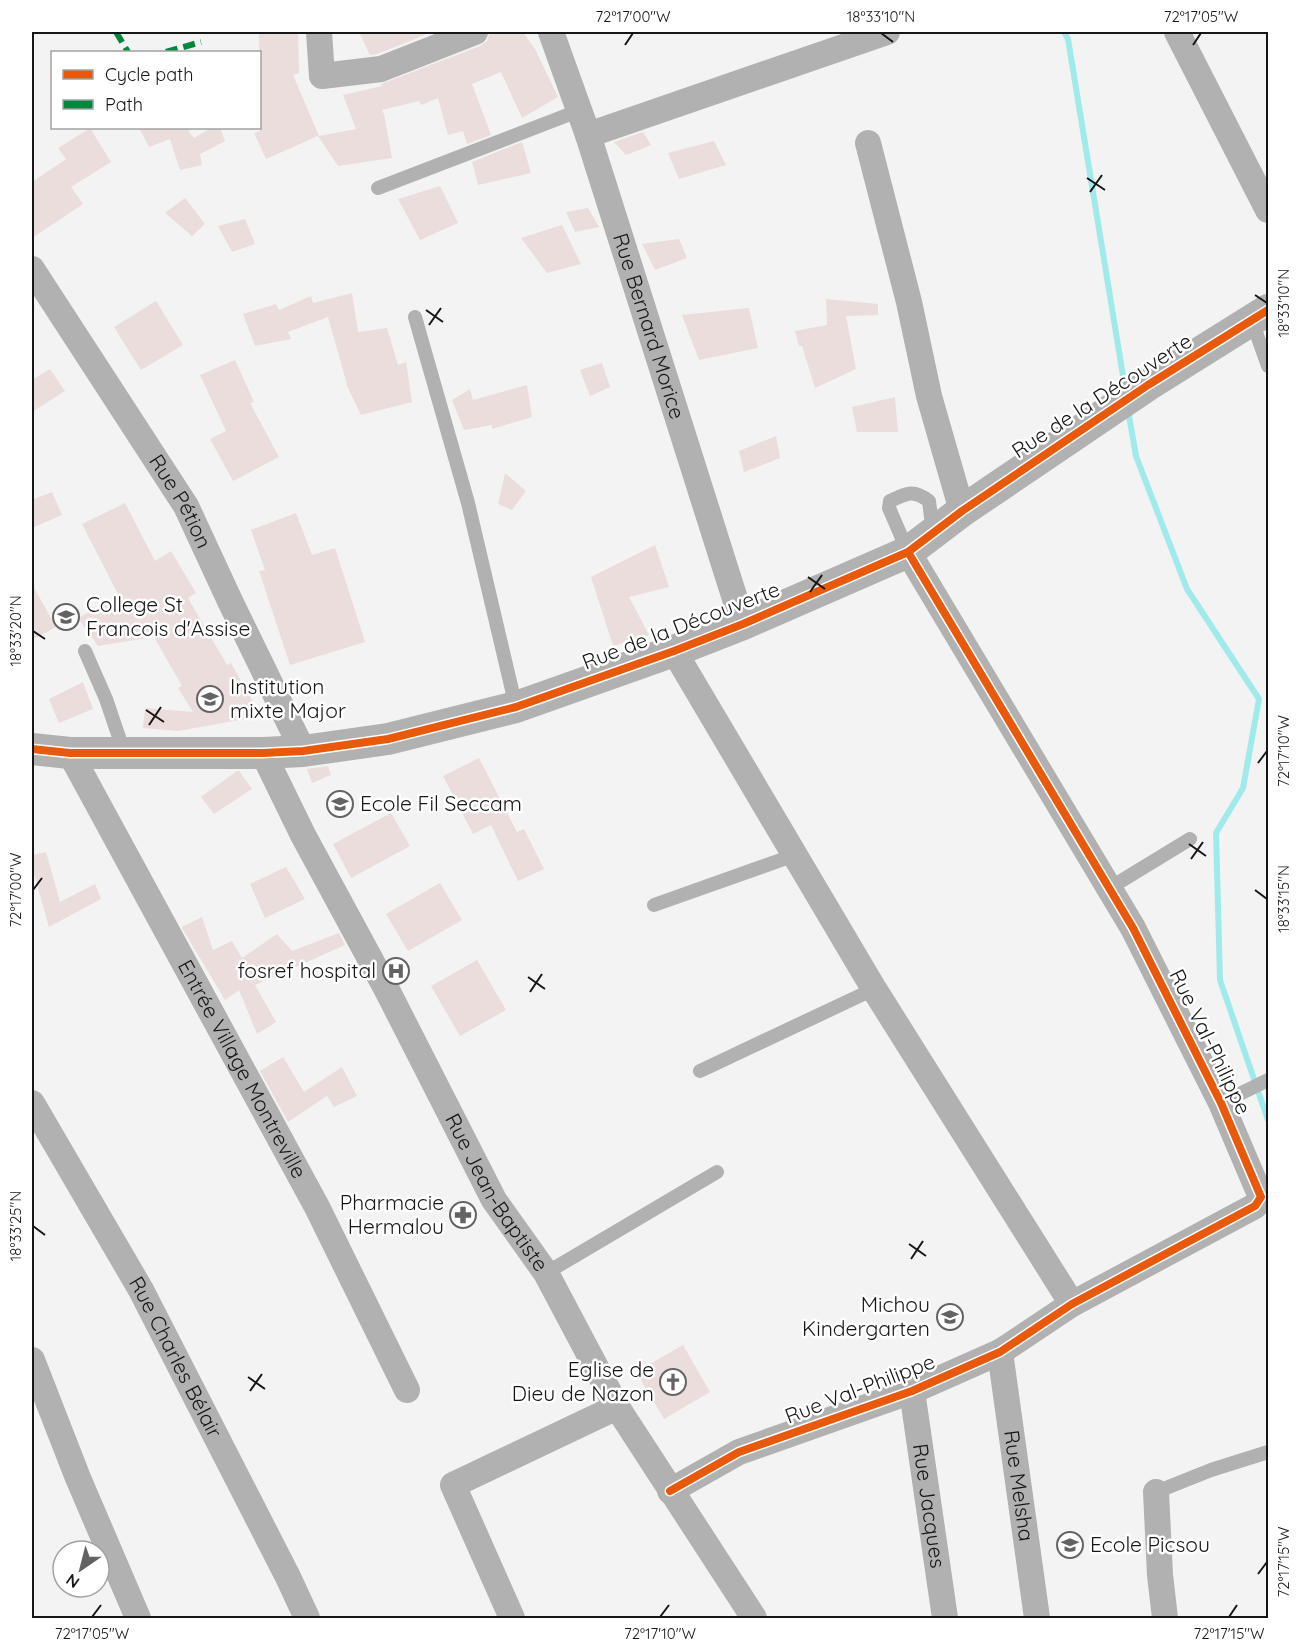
<svg xmlns="http://www.w3.org/2000/svg" width="1300" height="1650" viewBox="0 0 1300 1650" font-family="Quicksand,sans-serif">
	<style>
		.lines { fill: none; stroke-linecap: round; stroke-linejoin: round }
		.stream { stroke: #a1eaeb; stroke-width: 6 }
		.building { fill: #eadddb }
		.service { stroke: #b1b1b1; stroke-width: 14 }
		.minor { stroke: #b1b1b1; stroke-width: 26 }
		.tertiary { stroke: #b1b1b1; stroke-width: 32 }
		.quiet { stroke: #00873e; stroke-width: 6; stroke-dasharray: 12 6; stroke-linecap: butt }
		.cycleway-casing { stroke: #fff; stroke-width: 11 }
		.cycleway { stroke: #e8590c; stroke-width: 8 }
		.ticks { fill: none; stroke: #151617; stroke-width: 2 }
		.labels { text-anchor: middle; stroke-width: 5; stroke-linejoin: round; paint-order: stroke }
		.street-label { font-size: 21px; fill: #151617; stroke: #fff }
		.poi-label { font-size: 21px; fill: #151617; stroke: #fff; text-anchor: start }
		.neatline { fill: none; stroke: #151617; stroke-width: 2 }
		.ticks-label { font-size: 15px; text-anchor: middle; fill: #151617 }
	</style>
	<rect width="100%" height="100%" fill="#f3f3f4"/>
	<g class="lines">
		<!-- stream -->
		<path class="stream" d="M1064,32L1068,39L1125,388
			M1128,410L1136,456L1187,589L1259,699L1243,788L1216,833L1220,980L1268,1120"/>
	</g>
	<!-- building -->
	<path class="building" d="M259,32H298L299,73L293,75L319,136L356,129L343,95L382,86L381,84L480,46L487,41L490,32H523L536,51L558,97L522,118L501,72L472,84L491,135L467,144L463,131L448,135L438,98L421,105L419,101L382,110L384,114L392,158L338,166L318,136L266,159L254,133L260,131Z
		M359,32H424L425,35L377,54L370,55Z
		M90,128L111,162L71,187L83,204L32,238V182L66,159L58,148Z
		M139,128H195L188,131L194,138L211,128H220L225,141L200,154L202,165L180,170L170,139L149,147Z
		M643,132L651,145L626,155L614,142Z
		M714,141L726,165L679,179L668,153Z
		M522,142L531,173L478,185L472,162Z
		M440,186L458,223L420,240L398,199Z
		M185,198L205,224L192,236L165,213Z
		M588,208L599,227L575,232L566,212Z
		M245,219L255,244L232,252L218,226Z
		M562,225L581,264L547,273L521,238Z
		M679,239L687,258L655,270L642,244Z
		M352,293L358,332L387,328L398,365L406,362L412,402L361,415L348,388L328,317L288,332L291,339L255,346L243,314L276,304L279,310L311,296L313,303Z
		M826,299L878,304V315L846,316L856,369L815,388L802,346H799L795,331L827,325Z
		M156,301L183,345L141,370L114,327Z
		M749,308L758,348L699,360L682,315Z
		M235,360L254,402L250,403L279,457L233,481L210,439L226,431L200,375Z
		M602,363L610,387L590,396L580,370Z
		M50,369L65,391L32,412V380Z
		M527,385L532,417L492,429V425L464,430L452,400L470,389L473,400Z
		M895,397L898,432H857L852,407Z
		M776,436L780,458L744,472L739,451Z
		M505,473L526,491L512,510L498,504Z
		M52,492L62,515L32,528V500Z
		M125,503L155,561L171,551L196,593L188,598L227,665L231,663L261,716L178,731L143,728L145,708L193,712L178,688L182,686L154,637L98,646L78,618L119,596L82,524Z
		M296,513L312,555L335,548L365,642L290,665L259,571L265,570L251,530Z
		M655,545L669,587L629,597L649,635L613,646L591,577Z
		M32,584L56,627L32,640Z
		M83,682L93,709L59,723L49,699Z
		M479,758L517,832L524,829L544,869L518,881L491,825L473,834L443,776Z
		M328,766L331,775L312,783L307,769Z
		M237,771H239L252,789L214,814L201,797Z
		M391,813L410,846L351,878L333,844Z
		M46,852L60,902L95,884L101,899L49,927L32,867V855Z
		M286,867L305,899L265,918L250,884Z
		M440,883L462,920L408,951L386,914Z
		M202,917L213,950L232,941L242,958L277,934L292,951L339,933L345,945L255,985L276,1022L257,1034L239,990L225,1000L182,928V927Z
		M477,960L506,1010L460,1036L431,986Z
		M283,1057L304,1092L342,1067L357,1096L334,1107L327,1096L288,1122L260,1071Z
		M683,1345L710,1392L664,1419L636,1372Z"/>
	<g class="lines">
		<!-- service -->
		<path class="service" d="M378,188L578,111
			M415,317L468,503L516,707
			M1252,321L1268,366
			M908,552L889,508L890,501C907,493 913,489 929,501L933,533
			M85,651L106,699L124,752
			M1108,889L1190,839
			M654,905L795,855
			M700,1071L874,989
			M1221,1103L1268,1080
			M546,1273L717,1172
			M1156,1492L1211,1470L1268,1452"/>
		<!-- minor -->
		<g class="minor">
			<path d="M319,32L322,76L381,69L475,32"/>
			<path id="s1" d="M551,32L588,135L743,624"/>
			<path d="M1177,32L1268,210"/>
			<path d="M588,135L887,32"/>
			<path d="M868,143L909,302L929,396L962,511"/>
			<path id="s2" d="M32,269L186,506L230,601L303,751"/>
			<path d="M674,651L874,989L1072,1304"/>
			<path id="s3" d="M70,753L317,1207L407,1390"/>
			<path id="s4" d="M263,753L303,835L387,990L494,1200L546,1273L617,1407L754,1618"/>
			<path id="s5" d="M32,1103L141,1290L288,1577L307,1618"/>
			<path id="s6" d="M1000,1352L1037,1618"/>
			<path d="M32,1360L78,1478L138,1618"/>
			<path id="s7" d="M912,1391L945,1618"/>
			<path d="M670,1491L739,1452L912,1391L1000,1352L1072,1304L1255,1206L1261,1197L1221,1103L1133,928L908,552"/>
			<path d="M1156,1492L1160,1575L1165,1618"/>
			<path d="M512,1618L453,1485L617,1407"/>
		</g>
		<!-- tertiary -->
		<path class="tertiary" d="M32,749L70,753H263L303,751L388,739L516,707L674,651L743,624L908,552L962,511L1148,385L1268,310"/>
		<!-- quiet -->
		<path class="quiet" d="M116,32L128,52
			M166,52L201,42"/>
		<defs>
			<path id="cycleway" d="M32,749L70,753H263L303,751L388,739L516,707L674,651L743,624L908,552L962,511L1148,385L1268,310
				M670,1491L739,1452L912,1391L1000,1352L1072,1304L1255,1206L1261,1197L1221,1103L1133,928L908,552"/>
		</defs>
		<!-- cycleway casing -->
		<use href="#cycleway" class="cycleway-casing"/>
		<!-- cycleway -->
		<use href="#cycleway" class="cycleway"/>
	</g>
	<!-- ticks -->
	<path class="ticks" d="M881,33L893,42M625,45L633,33M1193,45L1201,33M1087,178L1105,190M1090,192L1102,175M1255,295L1267,303M426,310L443,322M429,325L441,308M808,577L825,589M810,592L822,575M33,631L45,639M146,710L164,722M149,725L161,707M1258,763L1267,751M1189,844L1206,856M1191,859L1203,842M33,890L42,878M1255,890L1267,899M528,977L545,989M530,992L542,974M33,1226L45,1235M909,1244L926,1256M911,1259L923,1241M248,1377L265,1389M250,1391L262,1374M1258,1574L1267,1562M92,1617L101,1605M660,1617L669,1605M1229,1617L1237,1605"/>
	<!-- icons -->
	<defs>
		<symbol id="school-ring" viewBox="-11 -11 22 22"><circle r="9.5" fill="#fff" stroke="#636364" stroke-width="1.5"/><path d="M0-5L7-2L0 1L-7-2ZM-4 1L0 2.5L4 1V4Q0 6-4 4Z" fill="#636364"/></symbol>
		<symbol id="hospital-ring" viewBox="-11 -11 22 22"><circle r="9.5" fill="#fff" stroke="#636364" stroke-width="1.5"/><path d="M-5-5h3v3.5h4V-5h3V5h-3V1.5h-4V5h-3Z" fill="#636364"/></symbol>
		<symbol id="pharmacy-ring" viewBox="-11 -11 22 22"><circle r="9.5" fill="#fff" stroke="#636364" stroke-width="1.5"/><path d="M-2-6h4v4h4v4h-4v4h-4v-4h-4v-4h4Z" fill="#636364"/></symbol>
		<symbol id="church-ring" viewBox="-11 -11 22 22"><circle r="9.5" fill="#fff" stroke="#636364" stroke-width="1.5"/><path d="M-1.2-6h2.4v3.5h3.3v2.4h-3.3V6h-2.4V-.1h-3.3v-2.4h3.3Z" fill="#636364"/></symbol>
	</defs>
	<g fill-rule="evenodd">
		<use href="#school-ring" x="51" y="602" width="30" height="30"/>
		<use href="#school-ring" x="195" y="684" width="30" height="30"/>
		<use href="#school-ring" x="325" y="789" width="30" height="30"/>
		<use href="#hospital-ring" x="381" y="956" width="30" height="30"/>
		<use href="#pharmacy-ring" x="448" y="1200" width="30" height="30"/>
		<use href="#school-ring" x="935" y="1302" width="30" height="30"/>
		<use href="#church-ring" x="658" y="1367" width="30" height="30"/>
		<use href="#school-ring" x="1055" y="1530" width="30" height="30"/>
	</g>
	<g class="labels">
		<!-- street labels -->
		<g class="street-label">
			<text dy="7" stroke="none"><textPath href="#s1" startOffset="310">Rue Bernard Morice</textPath></text>
			<text transform="translate(1102 396) rotate(-33)" y="7">Rue de la Découverte</text>
			<text dy="7" stroke="none"><textPath href="#s2" startOffset="276">Rue Pétion</textPath></text>
			<text transform="translate(681 626) rotate(-21)" y="7">Rue de la Découverte</text>
			<text transform="translate(1210 1042) rotate(64)" y="7">Rue Val-Philippe</text>
			<text dy="7" stroke="none"><textPath href="#s3" startOffset="360">Entrée Village Montreville</textPath></text>
			<text dy="7" stroke="none"><textPath href="#s4" startOffset="498">Rue Jean-Baptiste</textPath></text>
			<text dy="7" stroke="none"><textPath href="#s5" startOffset="292">Rue Charles Bélair</textPath></text>
			<text transform="translate(860 1389) rotate(-21)" y="7">Rue Val-Philippe</text>
			<text dy="7" stroke="none"><textPath href="#s6" startOffset="135">Rue Melsha</textPath></text>
			<text dy="7" stroke="none"><textPath href="#s7" startOffset="116">Rue Jacques</textPath></text>
		</g>
		<!-- poi labels -->
		<g class="poi-label">
			<text x="86" y="612">College St<tspan x="86" dy="24">Francois d'Assise</tspan></text>
			<text x="230" y="694">Institution<tspan x="230" dy="24">mixte Major</tspan></text>
			<text x="360" y="811">Ecole Fil Seccam</text>
			<text x="376" y="978" text-anchor="end">fosref hospital</text>
			<text x="444" y="1210" text-anchor="end">Pharmacie<tspan x="444" dy="24">Hermalou</tspan></text>
			<text x="930" y="1312" text-anchor="end">Michou<tspan x="930" dy="24">Kindergarten</tspan></text>
			<text x="654" y="1377" text-anchor="end">Eglise de<tspan x="654" dy="24">Dieu de Nazon</tspan></text>
			<text x="1090" y="1552">Ecole Picsou</text>
		</g>
	</g>
	<!-- border -->
	<rect width="1300" height="1650" fill="none" stroke="#ffffff" stroke-width="66"/>
	<!-- legend -->
	<rect x="51" y="51" width="210" height="78" fill="#ffffff" stroke="#a1a2a2" stroke-width="1.5"/>
	<rect x="63" y="70" width="30" height="9" fill="#e8590c" stroke="#a1a2a2" stroke-width="1.5"/>
	<text x="105" y="81" font-size="18" fill="#151617">Cycle path</text>
	<rect x="63" y="100" width="30" height="9" fill="#00873e" stroke="#a1a2a2" stroke-width="1.5"/>
	<text x="105" y="111" font-size="18" fill="#151617">Path</text>
	<!-- north arrow -->
	<g transform="translate(81 1569) rotate(215)"><circle r="28" fill="#ffffff" stroke="#a1a2a2" stroke-width="1.5"/>
	<path d="M0-4.5L10 22L0 15L-10 22Z" fill="#636364"/>
	<text y="-9" font-size="16" font-weight="bold" text-anchor="middle" fill="#151617">N</text>
	</g>
	<rect x="33" y="33" width="1234" height="1584" class="neatline"/>
	<g class="ticks-label">
		<text x="633" y="22">72°17'00"W</text>
		<text x="881" y="22">18°33'10"N</text>
		<text x="1201" y="22">72°17'05"W</text>
		<text transform="translate(1284 303) rotate(-90)" y="5">18°33'10"N</text>
		<text transform="translate(16 631) rotate(-90)" y="5">18°33'20"N</text>
		<text transform="translate(1284 751) rotate(-90)" y="5">72°17'10"W</text>
		<text transform="translate(16 890) rotate(-90)" y="5">72°17'00"W</text>
		<text transform="translate(1284 899) rotate(-90)" y="5">18°33'15"N</text>
		<text transform="translate(16 1226) rotate(-90)" y="5">18°33'25"N</text>
		<text transform="translate(1284 1562) rotate(-90)" y="5">72°17'15"W</text>
		<text x="92" y="1639">72°17'05"W</text>
		<text x="660" y="1639">72°17'10"W</text>
		<text x="1229" y="1639">72°17'15"W</text>
	</g>
</svg>
